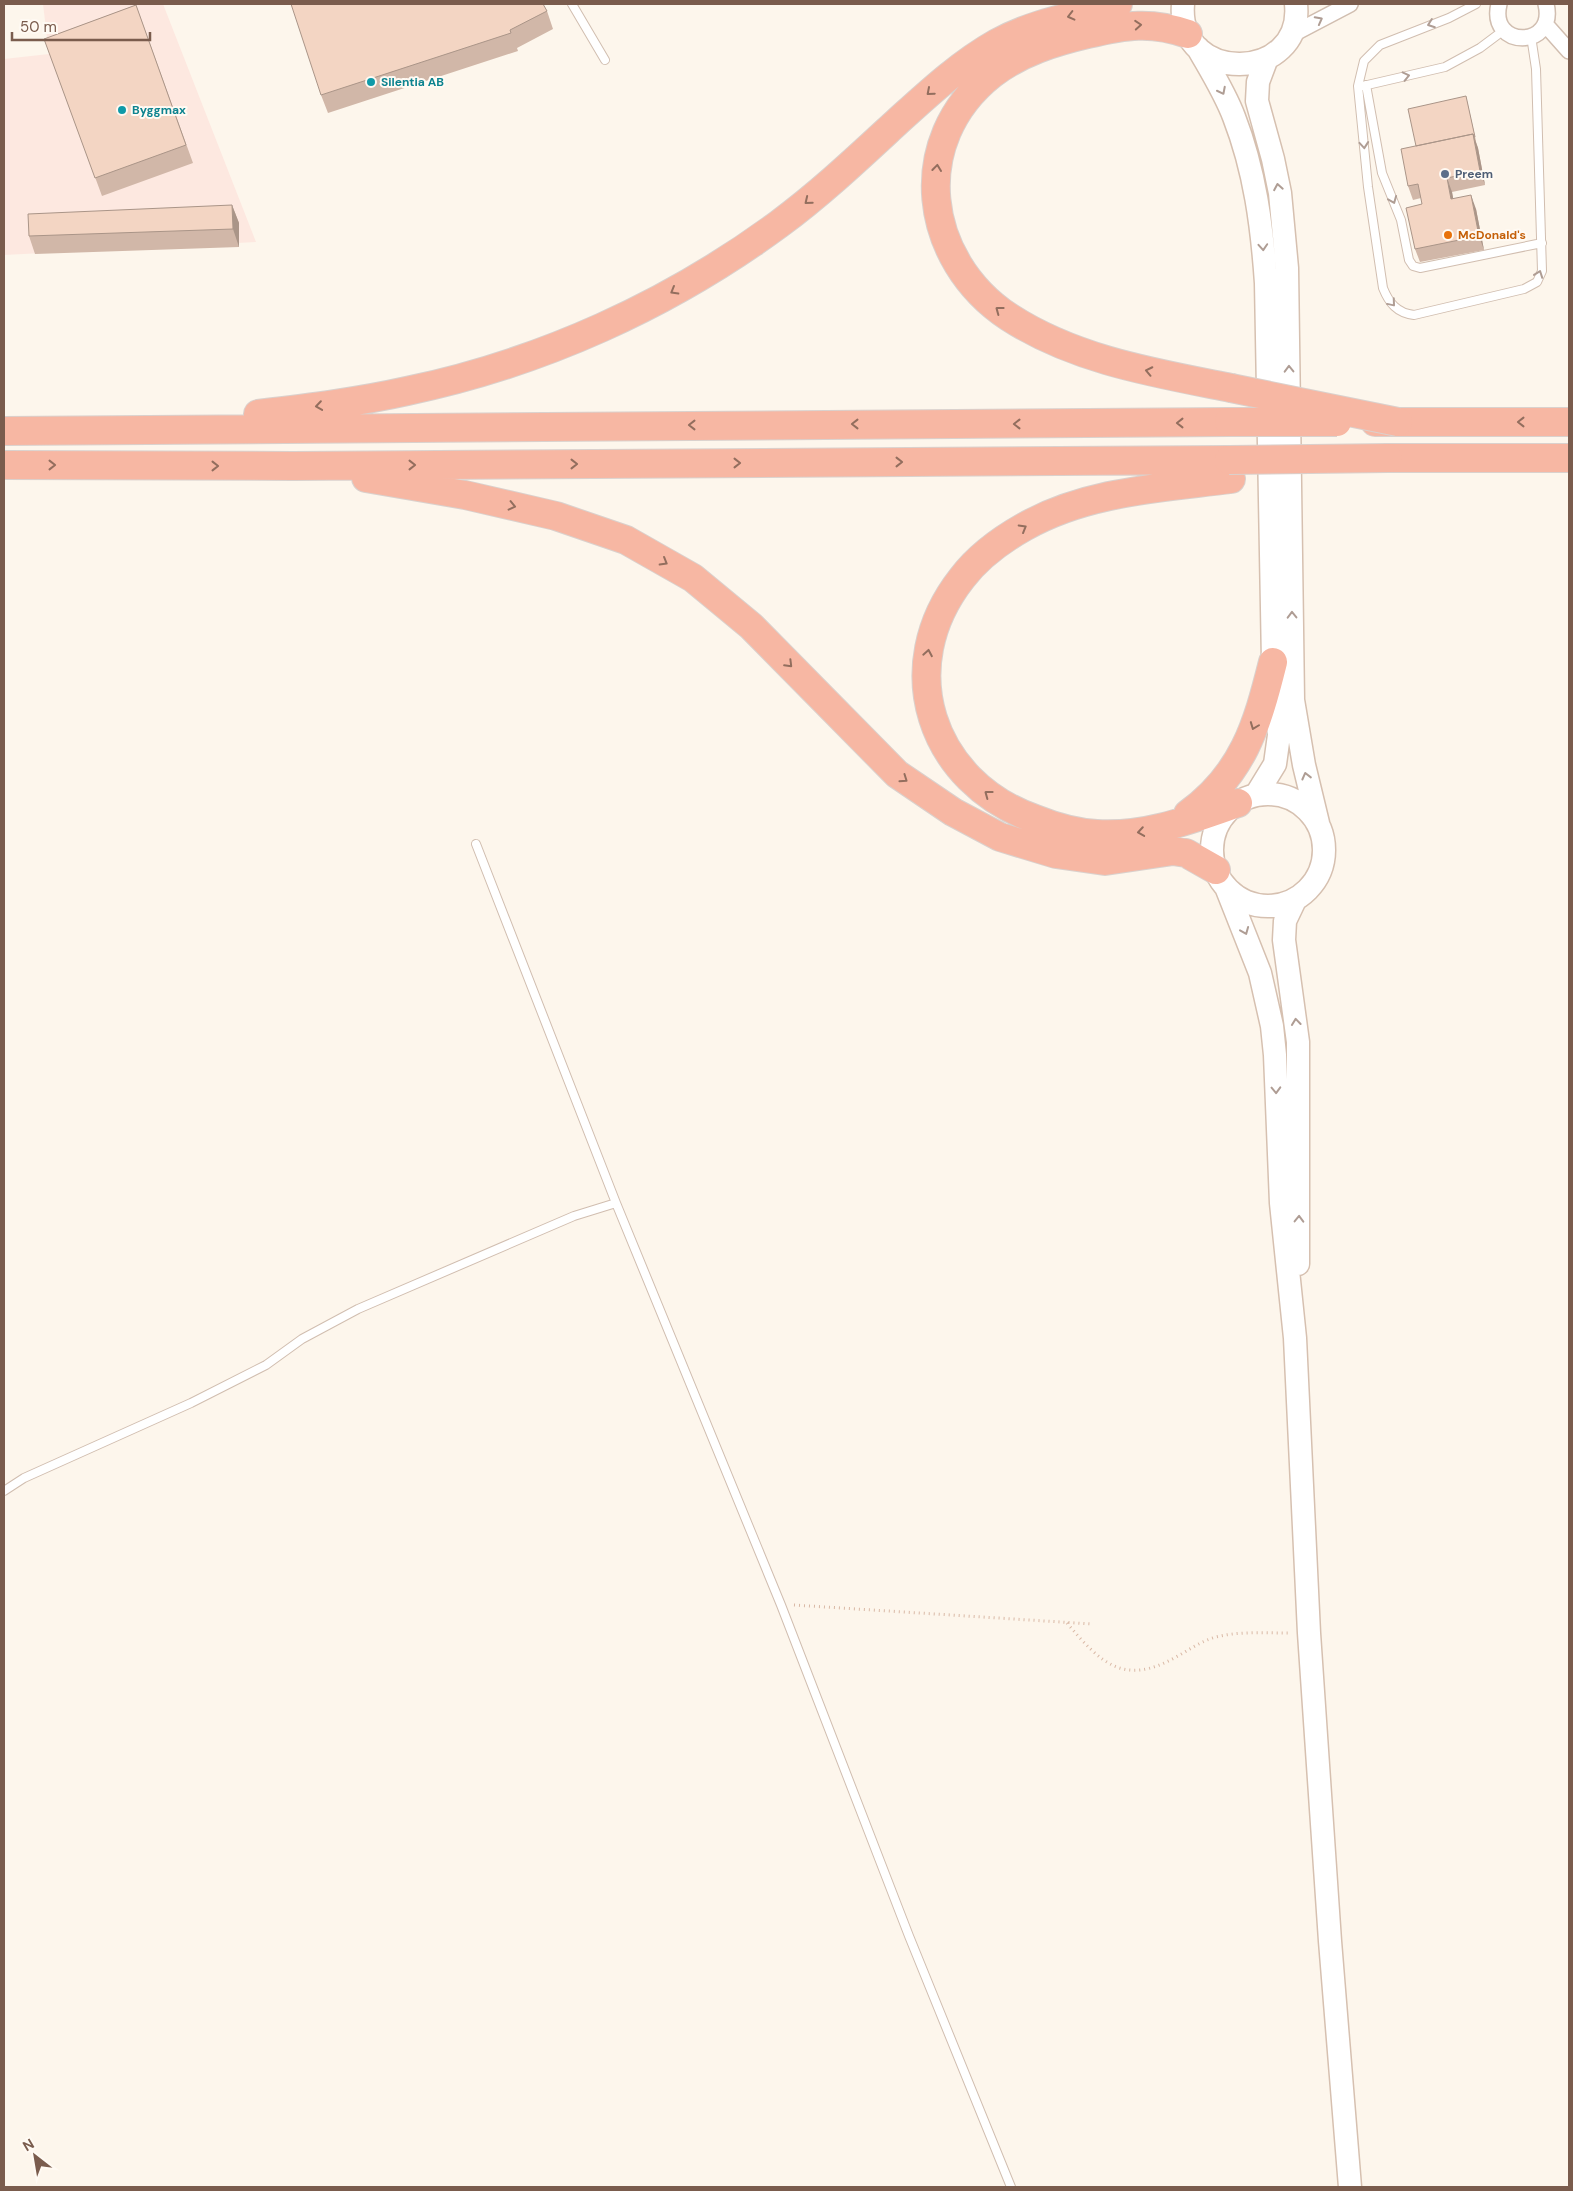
<svg xmlns="http://www.w3.org/2000/svg" width="1573" height="2191" viewBox="0 0 1573 2191" font-family="'DM Sans',sans-serif">
	<style>
		.commercial { fill: #fde8e0 }
		.lines { fill: none; stroke-linecap: round; stroke-linejoin: round }
		.service-casing { stroke: #d1beb0; stroke-width: 10 }
		.minor-casing { stroke: #d1beb0; stroke-width: 18 }
		.secondary-casing { stroke: #d6c0b0; stroke-width: 25 }
		.motorway-casing { stroke: #dad1cd; stroke-width: 30 }
		.path { stroke: #d9b8a5; stroke-width: 3; stroke-dasharray: 1 4; stroke-linecap: butt }
		.service { stroke: #fff; stroke-width: 8 }
		.minor { stroke: #fff; stroke-width: 15 }
		.secondary { stroke: #fff; stroke-width: 22 }
		.motorway { stroke: #f7b7a3; stroke-width: 28 }
		.motorway-bridge-casing { stroke: #dad1cd; stroke-width: 30; stroke-linecap: butt }
		.motorway-bridge { stroke: #f7b7a3; stroke-width: 28 }
		.wall { fill: #d1b7a8 }
		.shaded-wall { fill: #aa9588 }
		.building { fill: #f3d5c3; stroke: #aa9588 }
		.oneway { stroke: #936e5e }
		.oneway2 { stroke: #af9d94 }
		.culture-dot { fill: #0f9aa8; stroke: #fffaf3; stroke-width: 2 }
		.service-dot { fill: #5c6f8a; stroke: #fffaf3; stroke-width: 2 }
		.food-dot { fill: #e8710a; stroke: #fffaf3; stroke-width: 2 }
		.labels { text-anchor: middle; stroke-width: 4; stroke-linejoin: round; paint-order: stroke }
		.culture-label { font-size: 12px; font-weight: bold; fill: #0d838f; stroke: #fffaf3; text-anchor: start }
		.service-label { font-size: 12px; font-weight: bold; fill: #4e5e75; stroke: #fffaf3; text-anchor: start }
		.food-label { font-size: 12px; font-weight: bold; fill: #c56008; stroke: #fffaf3; text-anchor: start }
	</style>
	<rect width="100%" height="100%" fill="#fdf6ec"/>
	<!-- commercial -->
	<path class="commercial" d="M43,4H163L256,242L4,255V59L49,54Z"/>
	<g class="lines">
		<defs>
			<path id="service" d="M572,4L605,60
				M1476,4L1449,18L1380,45L1364,61L1358,86L1368,187L1383,288C1389,303 1397,313 1414,315L1524,289L1537,282L1542,271L1536,69L1531,36
				M1366,85L1382,173L1401,220L1409,260L1413,266L1420,268L1542,243
				M1363,86L1445,67L1480,48L1504,30
				M476,844L616,1203L781,1605L909,1936L1011,2187
				M4,1491L24,1478L191,1403L266,1365L302,1339L358,1309L574,1216L616,1203"/>
			<path id="minor" d="M1499,4C1488,49 1557,49 1546,4
				M1545,24L1569,51
				M1289,36L1350,4"/>
			<path id="secondary" d="M1183,4C1176,85 1304,83 1296,4
				M1198,48C1211,71 1225,93 1234,117C1255,171 1262,226 1266,283L1273,662L1279,735L1275,764L1256,795
				M1267,58L1258,82L1257,101L1273,159L1280,193L1287,268L1293,700L1304,765L1318,823
				M1212 850a56 56 0 1 1 112 0a56 56 0 1 1-112 0Z
				M1226,887L1260,973L1272,1026L1275,1055L1281,1203L1295,1338L1309,1633L1330,1941L1350,2187
				M1295,900L1285,921L1284,940L1298,1042V1264"/>
			<path id="motorway" d="M1188,34C1151,21 1126,25 1088,34C1054,42 1021,52 992,74C907,141 923,260 1009,317C1075,360 1155,373 1231,388
				M258,414C308,408 358,402 407,391C541,363 669,305 779,224C821,193 859,157 898,121C929,93 960,64 997,43C1035,22 1077,16 1118,4
				M1375,422H1569
				M4,431L1229,422
				M1388,458H1569
				M4,465L293,466L1229,460
				M366,478L465,495L556,516L626,540L693,578L751,626L897,774L953,812L1000,837L1056,854L1105,861L1173,851L1186,853L1216,870
				M1231,479C1162,488 1087,491 1024,527C1001,540 978,557 962,578C892,667 930,782 1035,819C1055,827 1076,833 1097,834C1147,837 1192,819 1238,803
				M1188,814C1243,774 1257,726 1273,662"/>
		</defs>
		<!-- service casing -->
		<use href="#service" class="service-casing"/>
		<!-- minor casing -->
		<use href="#minor" class="minor-casing"/>
		<!-- secondary casing -->
		<use href="#secondary" class="secondary-casing"/>
		<!-- motorway casing -->
		<use href="#motorway" class="motorway-casing"/>
		<!-- path -->
		<path class="path" d="M794,1605L1092,1624
			M1067,1623C1100,1662 1123,1687 1176,1657C1189,1650 1201,1641 1216,1637C1240,1631 1265,1633 1289,1633"/>
		<!-- service -->
		<use href="#service" class="service"/>
		<!-- minor -->
		<use href="#minor" class="minor"/>
		<!-- secondary -->
		<use href="#secondary" class="secondary"/>
		<!-- motorway -->
		<use href="#motorway" class="motorway"/>
		<defs>
			<path id="motorway-bridge" d="M1231,388L1398,422
				M1229,422H1337
				M1229,460L1388,458"/>
		</defs>
		<!-- motorway-bridge casing -->
		<use href="#motorway-bridge" class="motorway-bridge-casing"/>
		<!-- motorway-bridge -->
		<use href="#motorway-bridge" class="motorway-bridge"/>
	</g>
	<!-- wall -->
	<path class="wall" d="M136,5L193,163L102,196L44,39Z
		M547,11L553,29L517,48L518,51L328,113L321,95Z
		M1466,96L1476,141V142L1478,148L1485,185L1452,192L1453,199L1476,209L1484,250L1420,262L1415,249L1422,204L1421,198L1413,200L1408,186L1416,146Z
		M232,205L239,223V247L35,254L29,236Z"/>
	<!-- shaded-wall -->
	<path class="shaded-wall" d="M1473,134L1478,148L1485,185L1480,171Z
		M1447,178L1452,192L1456,213L1451,199Z
		M1471,195L1476,209L1484,250L1479,236Z
		M232,205L239,223V247L233,229Z"/>
	<!-- building -->
	<path class="building" d="M291,4H543L547,11L510,30L511,33L321,95Z
		M136,5L186,145L95,178L44,39Z
		M1466,96L1475,137H1474L1473,134L1416,146L1408,109Z
		M1473,134L1480,171L1447,178L1451,199L1471,195L1479,236L1415,249L1406,208L1422,204L1418,184L1408,186L1401,149Z
		M232,205L233,229L29,236L28,214Z"/>
	<!-- one-way arrows -->
	<defs><path id="oneway-chevron" d="M-2-3.5L2.5 0L-2 3.5" fill="none" stroke-width="1.6" stroke-linecap="round" stroke-linejoin="round" transform="scale(1.25)"/></defs>
	<g class="oneway">
		<use href="#oneway-chevron" transform="translate(1071 16) rotate(166)"/>
		<use href="#oneway-chevron" transform="translate(1138 25) rotate(-4)"/>
		<use href="#oneway-chevron" transform="translate(930 92) rotate(139)"/>
		<use href="#oneway-chevron" transform="translate(937 168) rotate(-83)"/>
		<use href="#oneway-chevron" transform="translate(808 201) rotate(141)"/>
		<use href="#oneway-chevron" transform="translate(674 291) rotate(150)"/>
		<use href="#oneway-chevron" transform="translate(999 310) rotate(-143)"/>
		<use href="#oneway-chevron" transform="translate(1149 371) rotate(-168)"/>
		<use href="#oneway-chevron" transform="translate(319 406) rotate(172)"/>
		<use href="#oneway-chevron" transform="translate(1521 422) rotate(180)"/>
		<use href="#oneway-chevron" transform="translate(1180 423) rotate(180)"/>
		<use href="#oneway-chevron" transform="translate(855 424) rotate(180)"/>
		<use href="#oneway-chevron" transform="translate(1017 424) rotate(180)"/>
		<use href="#oneway-chevron" transform="translate(692 425) rotate(180)"/>
		<use href="#oneway-chevron" transform="translate(899 462)"/>
		<use href="#oneway-chevron" transform="translate(737 463)"/>
		<use href="#oneway-chevron" transform="translate(574 464)"/>
		<use href="#oneway-chevron" transform="translate(52 465)"/>
		<use href="#oneway-chevron" transform="translate(412 465)"/>
		<use href="#oneway-chevron" transform="translate(215 466)"/>
		<use href="#oneway-chevron" transform="translate(512 506) rotate(13)"/>
		<use href="#oneway-chevron" transform="translate(1023 528) rotate(-30)"/>
		<use href="#oneway-chevron" transform="translate(664 562) rotate(30)"/>
		<use href="#oneway-chevron" transform="translate(928 653) rotate(-80)"/>
		<use href="#oneway-chevron" transform="translate(789 664) rotate(45)"/>
		<use href="#oneway-chevron" transform="translate(1254 726) rotate(111)"/>
		<use href="#oneway-chevron" transform="translate(904 779) rotate(35)"/>
		<use href="#oneway-chevron" transform="translate(988 794) rotate(-143)"/>
		<use href="#oneway-chevron" transform="translate(1141 832) rotate(171)"/>
	</g>
	<g class="oneway2">
		<use href="#oneway-chevron" transform="translate(1319 20) rotate(-28)"/>
		<use href="#oneway-chevron" transform="translate(1431 24) rotate(160)"/>
		<use href="#oneway-chevron" transform="translate(1406 76) rotate(-13)"/>
		<use href="#oneway-chevron" transform="translate(1222 91) rotate(63)"/>
		<use href="#oneway-chevron" transform="translate(1364 145) rotate(85)"/>
		<use href="#oneway-chevron" transform="translate(1278 187) rotate(-100)"/>
		<use href="#oneway-chevron" transform="translate(1393 200) rotate(68)"/>
		<use href="#oneway-chevron" transform="translate(1263 247) rotate(86)"/>
		<use href="#oneway-chevron" transform="translate(1539 274) rotate(-70)"/>
		<use href="#oneway-chevron" transform="translate(1392 303) rotate(50)"/>
		<use href="#oneway-chevron" transform="translate(1289 369) rotate(-91)"/>
		<use href="#oneway-chevron" transform="translate(1292 615) rotate(-91)"/>
		<use href="#oneway-chevron" transform="translate(1306 776) rotate(-104)"/>
		<use href="#oneway-chevron" transform="translate(1245 931) rotate(68)"/>
		<use href="#oneway-chevron" transform="translate(1296 1022) rotate(-96)"/>
		<use href="#oneway-chevron" transform="translate(1276 1090) rotate(88)"/>
		<use href="#oneway-chevron" transform="translate(1299 1219) rotate(-89)"/>
	</g>
	<!-- markers -->
	<g class="culture-dot">
		<circle cx="371" cy="82" r="5"/>
		<circle cx="122" cy="110" r="5"/>
	</g>
	<circle class="service-dot" cx="1445" cy="174" r="5"/>
	<circle class="food-dot" cx="1448" cy="235" r="5"/>
	<g class="labels">
		<!-- culture labels -->
		<g class="culture-label">
			<text x="381" y="86">Silentia AB</text>
			<text x="132" y="114">Byggmax</text>
		</g>
		<!-- service labels -->
		<g class="service-label">
			<text x="1455" y="178">Preem</text>
		</g>
		<!-- food labels -->
		<g class="food-label">
			<text x="1458" y="239">McDonald's</text>
		</g>
	</g>
	<!-- border -->
	<rect width="1573" height="2191" fill="none" stroke="#7a5c4d" stroke-width="10"/>
	<!-- north arrow -->
	<g transform="translate(35 2156) rotate(329)" stroke="#fffaf3" stroke-width="4" paint-order="stroke">
	<path d="M0-4L9 19L0 12L-9 19Z" fill="#7a5c4d"/>
	<text y="-8" font-size="14" font-weight="bold" text-anchor="middle" fill="#7a5c4d">N</text>
	</g>
	<!-- scale -->
	<path d="M12 32v8h138v-8" fill="none" stroke="#7a5c4d" stroke-width="2.5"/>
	<text x="20" y="32" font-size="15" fill="#7a5c4d" stroke="#fffaf3" stroke-width="4" paint-order="stroke">50 m</text>
</svg>
